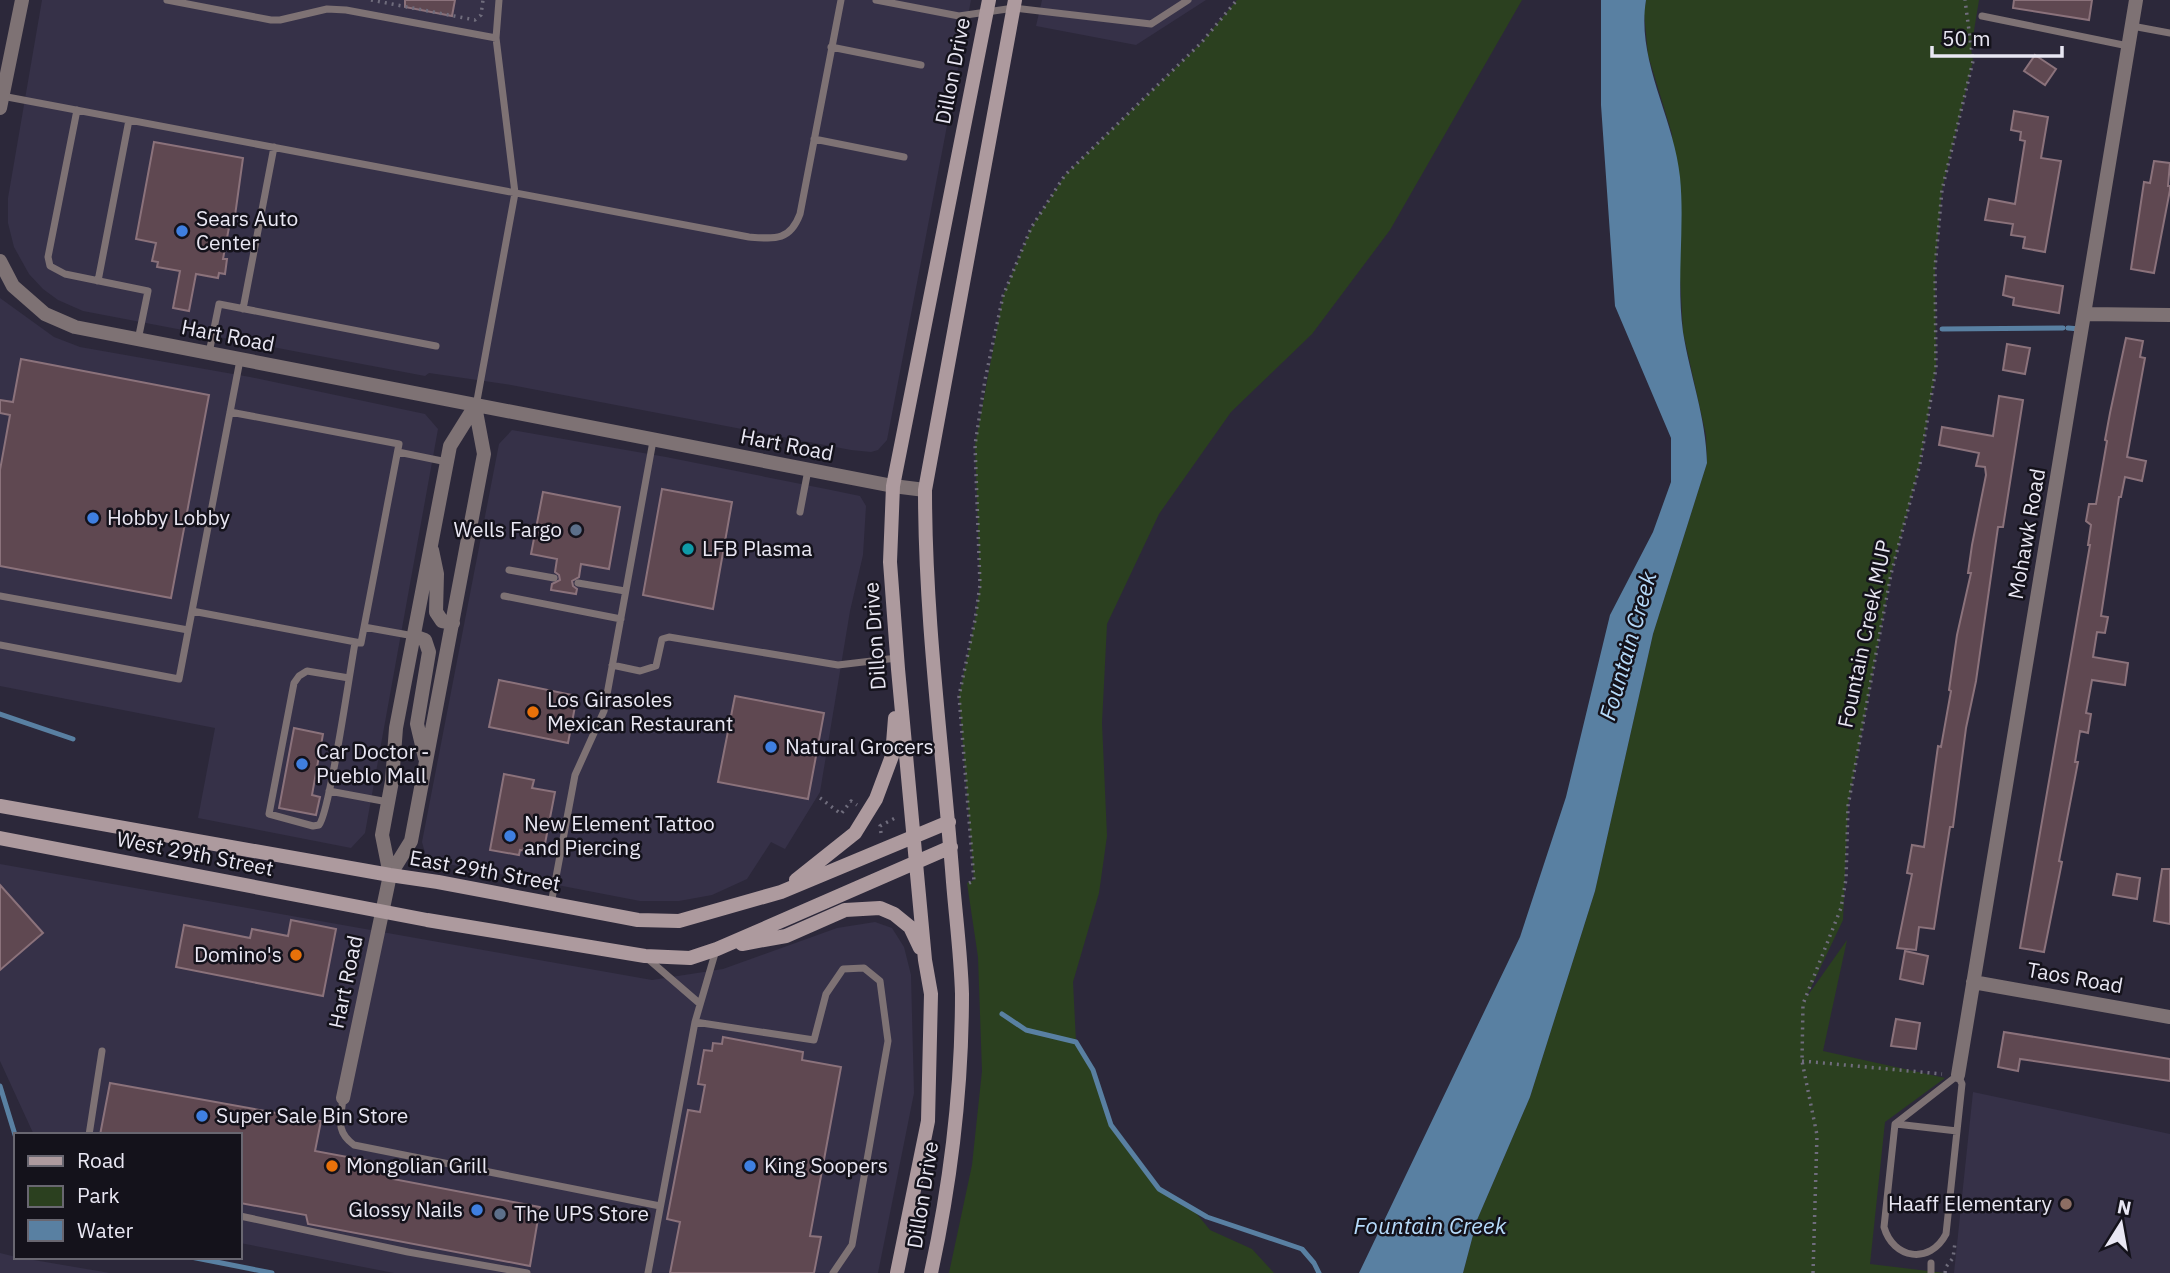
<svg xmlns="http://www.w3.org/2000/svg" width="2170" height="1273" viewBox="0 0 2170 1273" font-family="'IBM Plex Sans',sans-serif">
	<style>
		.built { fill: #363148 }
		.green { fill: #2b401f }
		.water { fill: #5980a2 }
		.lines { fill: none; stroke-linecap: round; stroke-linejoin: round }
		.stream { stroke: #5980a2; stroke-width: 5 }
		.building { fill: #5f4851; stroke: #8b727b; stroke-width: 2 }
		.path { stroke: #706d7d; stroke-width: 3.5; stroke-dasharray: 2 5; stroke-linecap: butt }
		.lane { stroke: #7e7274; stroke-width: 7 }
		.street { stroke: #7e7274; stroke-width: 14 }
		.secondary { stroke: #ad9a9e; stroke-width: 14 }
		.shop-dot { fill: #3f7fe0; stroke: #14121b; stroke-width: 2.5 }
		.service-dot { fill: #5c6f8a; stroke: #14121b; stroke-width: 2.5 }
		.culture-dot { fill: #0f9aa8; stroke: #14121b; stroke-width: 2.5 }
		.food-dot { fill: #e8710a; stroke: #14121b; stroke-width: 2.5 }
		.education-dot { fill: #8d6e63; stroke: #14121b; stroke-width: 2.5 }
		.labels { text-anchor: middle; stroke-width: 5; stroke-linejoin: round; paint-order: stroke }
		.street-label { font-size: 21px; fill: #e9e7f3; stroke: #14121b }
		.poi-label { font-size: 21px; fill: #e9e7f3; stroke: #14121b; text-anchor: start }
		.water-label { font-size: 23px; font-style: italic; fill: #b6dbfb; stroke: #14121b }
	</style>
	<rect width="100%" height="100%" fill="#2c283a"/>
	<!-- built -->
	<path class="built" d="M42,0H971L887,440L878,450L871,452L851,450L511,385L429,373L425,376L83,311L58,300L43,289L29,274L14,247L8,223V198Z
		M1042,0H1206L1136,45L1036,26Z
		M0,298L54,337L80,347L250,377L425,414L438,429L365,833L351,848L198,818L215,728L0,686Z
		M512,430L666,457L831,490L860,496L866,506L863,555L850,611L820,792L785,849L771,842L747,879L712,895L679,901H640L427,860L422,842L499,444Z
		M0,864L652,980L723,969L837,928L875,922L892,928L904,947L911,975L914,1093L878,1273H394L240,1243V1135H34L0,1061Z
		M1973,1092L2170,1134V1273H1954Z
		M0,1253L16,1257L110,1273H0Z"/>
	<!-- green -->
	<path class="green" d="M1237,0H1522L1390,230L1312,334L1231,412L1159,514L1107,624L1102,723L1107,836L1099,893L1073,982L1076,1042L1093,1070L1111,1125L1159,1189L1192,1208L1210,1230L1252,1249L1274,1273H949L972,1165L982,1071L978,957L967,883L974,880L959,696L975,620L980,585L975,445L1003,296L1031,228L1065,175L1201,43Z
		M1646,0H1979L1971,49L1973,61L1942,190L1935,268L1936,368L1920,464L1891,574L1848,806L1843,920L1806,998L1847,940L1823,1051L1945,1078L1885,1122L1870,1264L1945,1273H1463L1477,1220L1530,1097L1595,891L1653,634L1707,463L1706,435L1683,332L1672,134L1648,55L1644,13Z"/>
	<!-- water -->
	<path class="water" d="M1601,0H1646C1636,61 1674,117 1680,177C1685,228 1676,280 1683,332C1690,376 1706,417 1707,463L1653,634L1595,891L1530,1097L1477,1220L1463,1273H1359L1520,937L1566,797L1610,615L1653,532L1671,482V438L1615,306L1601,105Z"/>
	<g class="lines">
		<!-- stream -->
		<path class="stream" d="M2068,328L2080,329
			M1942,329L2063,328
			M0,714L73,739
			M1002,1014L1026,1030L1076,1042L1093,1070L1111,1125L1159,1189L1207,1217L1302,1249L1314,1263L1319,1273
			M0,1086L16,1138
			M191,1257L272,1273"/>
	</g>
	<!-- building -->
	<path class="building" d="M405,0H455L452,16L405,7Z
		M2014,0H2092L2089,20L2013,8Z
		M2035,55L2056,69L2045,85L2024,71Z
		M2014,111L2048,117L2041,158L2061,161L2045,252L2023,248L2025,237L2011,235L2013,224L1985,220L1989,199L2015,204L2025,141L2020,140L2021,132L2011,130Z
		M154,142L243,158L234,223L230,222L223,259H227L225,274L219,273L218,278L196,274L189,311L173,308L180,271L157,267L158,262L152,261L156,243L136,239Z
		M2154,161L2170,163L2168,186H2170V190L2154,273L2131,269L2144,182L2150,183Z
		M2006,276L2063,286L2059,313L2013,305L2014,298L2003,295Z
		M2126,338L2143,341L2140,357L2145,358L2127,457L2146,461L2142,481L2125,477L2121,497H2119L2101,616L2108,617L2105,633L2097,632L2093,657L2128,663L2125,685L2092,680L2086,713L2091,714L2088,733L2080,731L2075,762H2078L2059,861L2062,862L2044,952L2020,948L2090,545H2088L2091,525L2086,521L2089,504H2096L2107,441L2105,440L2110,413Z
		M2007,344L2030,348L2025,374L2003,370Z
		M21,359L209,395L171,598L0,566V470L10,415L0,413V400L13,402Z
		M1999,396L2023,400L2003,527H1998L1976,681L1966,728L1953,827H1950L1934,929L1919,927L1916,950L1897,948L1912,874L1907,873L1912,845L1924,847L1938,746L1941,747L1951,691L1949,690L1957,635L1971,573H1968L1972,545L1986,475L1985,467L1976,466L1979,453L1939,445L1942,427L1993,436Z
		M662,489L732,502L713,609L643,595Z
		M543,492L620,507L609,569L581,564L579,577L572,581L573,586L577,589L576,594L551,590L552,584L560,580L559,575L555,572L557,559L531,554Z
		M499,680L577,696L568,743L489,727Z
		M735,696L824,713L808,799L718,782Z
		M294,728L323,734L312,795L320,797L316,815L279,808Z
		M504,774L534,780L532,788L555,792L543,854L520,850L519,855L490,850Z
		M2162,869H2170V924L2154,921Z
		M2117,874L2140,878L2137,899L2113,895Z
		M0,885L43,933L0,970Z
		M291,920L336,929L323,996L176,967L184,925L250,938L252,929L288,936Z
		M1905,951L1928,956L1923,984L1900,979Z
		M1896,1019L1920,1023L1916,1049L1891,1046Z
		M2004,1032L2170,1059V1081L2020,1059L2018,1071L1998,1067Z
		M723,1037L803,1052L802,1060L841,1067L810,1236L821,1237L814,1273H670L680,1222L667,1219L688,1110L700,1112L705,1085L698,1084L704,1050L712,1051L713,1043L722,1044Z
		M110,1083L321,1121L315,1151L396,1166L393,1179L540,1207L530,1266L308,1224L306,1215L240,1203V1135H100Z"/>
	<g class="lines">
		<!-- path -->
		<path class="path" d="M371,0L475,20L481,15L483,0
			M820,798L841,814L851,801L857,805
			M881,833L880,826L897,817
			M969,883L974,881L959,696L975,620L980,585L975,445L985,380L1003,296L1031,228L1065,175L1201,43L1237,0
			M1802,1061L1942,1074
			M1813,1273L1817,1135L1802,1061L1803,1004L1841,908L1846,879L1848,806L1861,734L1891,574L1920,464L1936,368L1935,268L1942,190L1973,61L1965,0
			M1945,1273L1946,1267L1953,1258L1955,1243"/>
		<!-- lane -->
		<path class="lane" d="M167,0L271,20H280L327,9L346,10L496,38
			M876,0L959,16L1014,8L1151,24L1188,0
			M1982,16L2128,46
			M2132,26L2170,33
			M831,47L921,65
			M2,96L749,237C775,239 790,241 800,214L841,0
			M77,110L48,257L50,266L65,274L148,291L138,340
			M814,139L904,157
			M98,281L129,120
			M243,309L274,147
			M209,353L219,304L436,346
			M476,406L515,193L496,38L499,0
			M398,452L447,462
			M800,512L808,470
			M509,570L554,578
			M578,583L625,591
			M0,596L188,630
			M504,596L621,619
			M192,611L361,643L399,444L230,412
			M364,627L414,636
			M0,645L179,679L240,360
			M612,665L640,671L656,666L662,639L669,637L838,665L897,658
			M349,678L307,671L299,676L294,683L269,814L313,826L319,825C330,812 350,670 355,643
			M329,791L388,802
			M551,904L575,775L604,711L653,441
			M647,958L699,1003
			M695,1022L814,1040L826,994L843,969L864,968L880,981L888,1041L852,1245L833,1273
			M1958,1075L1962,1084L1946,1234C1930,1265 1893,1259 1884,1227L1895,1124Z
			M343,1098C341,1119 335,1131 354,1145L660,1206
			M1896,1124L1957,1131
			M89,1135L102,1051
			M240,1216L408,1252L527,1273
			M648,1273L695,1022L716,950
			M1931,1273V1263"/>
		<!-- street -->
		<path class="street" d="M0,108L22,0
			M0,261L13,286L45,314L75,327L893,486L925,490
			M2086,314L2170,315
			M432,550L437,574L436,612L442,621L453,623
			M414,636L425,640L429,652L417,724L425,758
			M390,875L382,835L392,781L396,728L450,446L475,406
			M1973,982L2170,1017
			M1958,1075L2136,0
			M343,1098L390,875L411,841L484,454L475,406"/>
		<!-- secondary -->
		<path class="secondary" d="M0,806L390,875L438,882L638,920L679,921L781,892L949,822
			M0,838L427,920L645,956L690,958L717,949L951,847
			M796,880L855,833L876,799L892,756L895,718
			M742,944L786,936L845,910L880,908L894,914L910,927L920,948
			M897,1273L928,1121L931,994L925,960L898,669L890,562L893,486L989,0
			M931,1273C951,1181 962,1088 962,994C961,957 956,919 953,882C943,751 925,622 925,490L1015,0"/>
	</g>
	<!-- markers -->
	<g class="shop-dot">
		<circle cx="182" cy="231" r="7"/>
		<circle cx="93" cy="518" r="7"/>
		<circle cx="771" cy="747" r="7"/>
		<circle cx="302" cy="764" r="7"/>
		<circle cx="510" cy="836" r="7"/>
		<circle cx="202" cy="1116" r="7"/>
		<circle cx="750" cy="1166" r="7"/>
		<circle cx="477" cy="1210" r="7"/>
	</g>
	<g class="service-dot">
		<circle cx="576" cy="530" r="7"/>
		<circle cx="500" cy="1214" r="7"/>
	</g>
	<circle class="culture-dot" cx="688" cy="549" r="7"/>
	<g class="food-dot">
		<circle cx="533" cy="712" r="7"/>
		<circle cx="296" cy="955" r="7"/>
		<circle cx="332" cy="1166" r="7"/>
	</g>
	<circle class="education-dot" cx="2066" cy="1204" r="7"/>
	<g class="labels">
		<!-- street labels -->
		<g class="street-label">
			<text transform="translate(953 71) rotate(-79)" y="7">Dillon Drive</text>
			<text transform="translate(228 336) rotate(11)" y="7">Hart Road</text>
			<text transform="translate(787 445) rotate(11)" y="7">Hart Road</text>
			<text transform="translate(2027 534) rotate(-80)" y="7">Mohawk Road</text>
			<text transform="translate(1865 634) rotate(-78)" y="7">Fountain Creek MUP</text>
			<text transform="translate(875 636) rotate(-94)" y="7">Dillon Drive</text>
			<text transform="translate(195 854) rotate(11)" y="7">West 29th Street</text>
			<text transform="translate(485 871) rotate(10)" y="7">East 29th Street</text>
			<text transform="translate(2075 978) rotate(10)" y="7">Taos Road</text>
			<text transform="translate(346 982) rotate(-78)" y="7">Hart Road</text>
			<text transform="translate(923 1195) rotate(-81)" y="7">Dillon Drive</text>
		</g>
		<!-- poi labels -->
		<g class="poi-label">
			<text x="196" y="226">Sears Auto<tspan x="196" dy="24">Center</tspan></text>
			<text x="107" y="525">Hobby Lobby</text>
			<text x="562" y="537" text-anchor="end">Wells Fargo</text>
			<text x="702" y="556">LFB Plasma</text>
			<text x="547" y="707">Los Girasoles<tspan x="547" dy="24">Mexican Restaurant</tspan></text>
			<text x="785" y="754">Natural Grocers</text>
			<text x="316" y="759">Car Doctor -<tspan x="316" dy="24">Pueblo Mall</tspan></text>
			<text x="524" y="831">New Element Tattoo<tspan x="524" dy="24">and Piercing</tspan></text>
			<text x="282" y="962" text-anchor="end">Domino's</text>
			<text x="216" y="1123">Super Sale Bin Store</text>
			<text x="346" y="1173">Mongolian Grill</text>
			<text x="764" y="1173">King Soopers</text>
			<text x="2052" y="1211" text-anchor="end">Haaff Elementary</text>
			<text x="463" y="1217" text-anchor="end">Glossy Nails</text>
			<text x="514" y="1221">The UPS Store</text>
		</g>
		<!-- water labels -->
		<g class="water-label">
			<text transform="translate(1628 646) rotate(-74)" y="8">Fountain Creek</text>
			<text x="1430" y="1234">Fountain Creek</text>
		</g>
	</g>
	<!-- legend -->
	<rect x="14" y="1133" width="228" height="126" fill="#14121b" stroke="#696771" stroke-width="2"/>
	<rect x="28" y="1156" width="35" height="10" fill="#ad9a9e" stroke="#696771" stroke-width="2"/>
	<text x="77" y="1168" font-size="21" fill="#e9e7f3">Road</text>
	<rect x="28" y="1186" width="35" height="21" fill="#2b401f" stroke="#696771" stroke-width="2"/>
	<text x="77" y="1203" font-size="21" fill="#e9e7f3">Park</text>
	<rect x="28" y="1220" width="35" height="21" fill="#5980a2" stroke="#696771" stroke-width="2"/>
	<text x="77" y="1238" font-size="21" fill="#e9e7f3">Water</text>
	<!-- north arrow -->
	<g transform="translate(2121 1224) rotate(11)" stroke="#14121b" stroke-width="5" paint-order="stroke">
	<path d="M0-5L12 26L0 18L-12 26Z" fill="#e9e7f3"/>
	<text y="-10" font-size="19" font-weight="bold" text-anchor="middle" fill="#e9e7f3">N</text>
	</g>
	<!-- scale -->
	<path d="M1932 46v10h130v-10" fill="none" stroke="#e9e7f3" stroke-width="3.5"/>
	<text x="1942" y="46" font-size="21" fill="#e9e7f3" stroke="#14121b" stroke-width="5" paint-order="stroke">50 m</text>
</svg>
